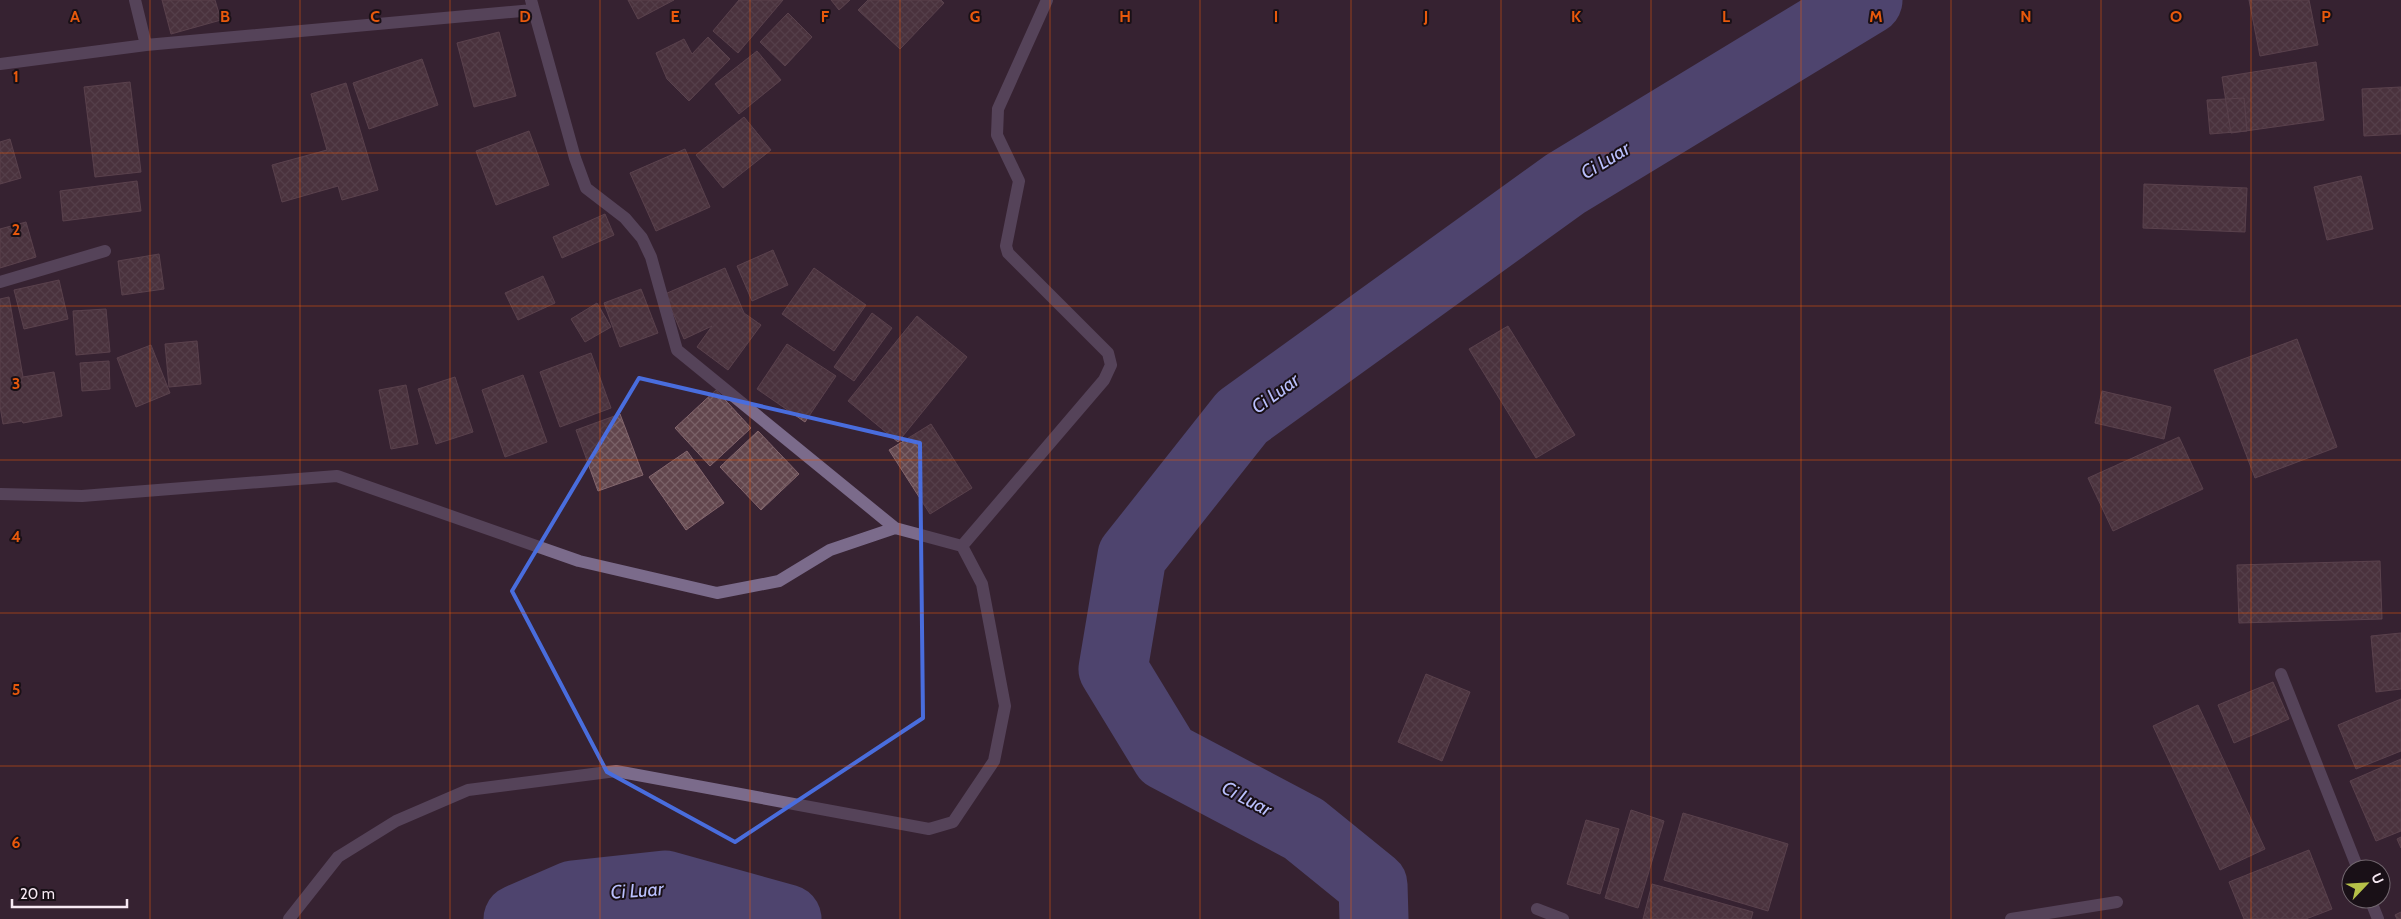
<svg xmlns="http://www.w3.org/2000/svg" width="2401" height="919" viewBox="0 0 2401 919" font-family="Cabin,sans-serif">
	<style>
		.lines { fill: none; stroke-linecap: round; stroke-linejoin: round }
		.river { stroke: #6a6eb9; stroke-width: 69 }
		.building { fill: url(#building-cross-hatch); stroke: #84666d }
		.minor { stroke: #7b6b8b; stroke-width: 12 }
		.marked { fill: none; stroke: #496ddd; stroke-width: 4; stroke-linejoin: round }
		.grid { fill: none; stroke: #e8590c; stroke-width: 1; stroke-opacity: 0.55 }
		.labels { text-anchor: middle; stroke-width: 4; stroke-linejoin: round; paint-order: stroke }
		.water-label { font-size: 19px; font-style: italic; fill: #bac0fd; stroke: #191017 }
		.grid-label { font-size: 16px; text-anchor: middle; font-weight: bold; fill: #e8590c; stroke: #191017; stroke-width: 4; stroke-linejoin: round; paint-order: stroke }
	</style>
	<defs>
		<pattern id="building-cross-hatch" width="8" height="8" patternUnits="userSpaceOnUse" patternTransform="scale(1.25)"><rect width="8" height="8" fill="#62464d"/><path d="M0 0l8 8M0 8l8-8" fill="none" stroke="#796167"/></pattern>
	</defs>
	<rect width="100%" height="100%" fill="#372332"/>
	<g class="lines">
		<!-- river -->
		<path class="river" d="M518,919L573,895L665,885L787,919
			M1374,919L1373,885L1304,829L1166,756L1113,669L1132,556L1242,417L1565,184L1868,0"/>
	</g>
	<!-- building -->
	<path class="building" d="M162,0H215L221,20L171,34Z
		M628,0H674L638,19Z
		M739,0H783L738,53L713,31Z
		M831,0H850L839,10Z
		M868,0H941L944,3L900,49L858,10Z
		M2249,0H2309L2318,45L2260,56Z
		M788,13L812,37L785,66L760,42Z
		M499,32L516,96L474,107L457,43Z
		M708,37L730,59L689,101L667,79L656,53L684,39L692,54Z
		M757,51L781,80L739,114L715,84Z
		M422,59L438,105L369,129L353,83Z
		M2316,62L2324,120L2231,133L2222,77Z
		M130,82L141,172L95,177L84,87Z
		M346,83L378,190L342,200L338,186L282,202L272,165L327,150L311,94Z
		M2401,87V134L2364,136L2362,89Z
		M2244,98L2247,131L2210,134L2207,100Z
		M744,117L771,150L723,188L696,155Z
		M529,131L549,185L496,205L476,151Z
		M10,139L21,178L0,184V142Z
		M685,149L710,207L656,231L630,173Z
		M2361,176L2373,229L2327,240L2314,187Z
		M137,181L141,211L63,221L60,191Z
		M2144,184L2247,188L2245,232L2143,228Z
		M605,214L614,235L562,258L553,237Z
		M26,222L36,257L0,268V229Z
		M773,250L788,285L752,301L737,266Z
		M159,254L164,289L122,295L118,261Z
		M725,268L744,313L761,325L728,370L697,347L712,326L684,339L665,294Z
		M814,268L866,305L834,351L782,314Z
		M543,276L555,303L518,320L505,293Z
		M59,280L68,319L24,329L14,290Z
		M641,289L658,333L620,347L604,303Z
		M9,297L23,377L54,372L62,416L23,423L22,421L3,424L0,406V299Z
		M597,303L611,327L585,342L571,319Z
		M106,309L110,352L76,355L73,311Z
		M872,313L892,328L854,381L834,367Z
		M917,316L967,357L898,442L848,401Z
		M1508,326L1575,435L1536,458L1469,349Z
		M2297,339L2337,447L2255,478L2214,370Z
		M197,341L201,384L169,387L165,344Z
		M787,344L836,376L805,422L757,389Z
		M151,345L170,393L136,407L117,358Z
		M591,353L611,408L560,427L540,372Z
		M109,361L110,389L82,391L80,363Z
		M523,375L547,442L505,457L482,390Z
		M455,377L473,432L436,444L418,389Z
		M406,385L418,444L391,449L379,390Z
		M716,390L751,428L710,466L675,428Z
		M2102,391L2171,407L2164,439L2095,423Z
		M620,414L643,475L598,491L576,430Z
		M931,424L972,488L930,514L889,450Z
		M758,431L799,474L761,510L720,467Z
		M2179,437L2203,489L2113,531L2088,478Z
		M687,451L724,503L686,530L649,477Z
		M2380,561L2382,619L2239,623L2237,565Z
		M2401,633V689L2376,692L2371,636Z
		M1426,674L1470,692L1442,761L1398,742Z
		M2273,682L2289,719L2234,743L2218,705Z
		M2401,699V751L2356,769L2338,725Z
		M2198,705L2265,849L2220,870L2153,726Z
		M2401,759V831L2376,841L2350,781Z
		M1631,810L1664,821L1638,908L1605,898Z
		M1683,813L1788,844L1768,911L1664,880Z
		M1586,820L1619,829L1600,894L1567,884Z
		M2401,837V848L2397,839Z
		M2309,850L2332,909L2306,919H2244L2229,882Z
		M1652,884L1753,912L1751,919H1643Z
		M2401,912V919H2397L2395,915Z"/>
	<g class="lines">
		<!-- minor -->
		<path class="minor" d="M135,0L146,45
			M531,0L575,158L586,188L625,218L642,238L651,257L677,350L895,528
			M0,64L146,45L533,10
			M0,282L105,251
			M0,494L82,496L337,476L579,561L717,593L779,581L830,550L895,528L962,546L1104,380L1111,365L1108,353L1008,253L1006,246L1019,181L997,135L998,109L1047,0
			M2281,674L2358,869
			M2370,899L2378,919
			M1537,909L1563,919
			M289,919L338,857L396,821L468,790L616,771L929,829L953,822L994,761L1005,706L982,584L962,546
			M2011,919L2117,902"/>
	</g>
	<!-- marked area -->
	<path d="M0 0H2401V919H0ZM639,378L920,443L923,718L735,842L607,772L512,591Z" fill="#372332" fill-opacity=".55" fill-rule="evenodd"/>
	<path class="marked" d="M639,378L920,443L923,718L735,842L607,772L512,591Z"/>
	<!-- grid -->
	<path class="grid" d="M150,0V919M300,0V919M450,0V919M600,0V919M750,0V919M900,0V919M1050,0V919M1200,0V919M1351,0V919M1501,0V919M1651,0V919M1801,0V919M1951,0V919M2101,0V919M2251,0V919M0,153H2401M0,306H2401M0,460H2401M0,613H2401M0,766H2401"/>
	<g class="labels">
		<!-- water labels -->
		<g class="water-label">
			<text transform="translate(1605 160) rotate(-31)" y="7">Ci Luar</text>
			<text transform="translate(1275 393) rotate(-36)" y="7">Ci Luar</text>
			<text transform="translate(1247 798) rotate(28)" y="7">Ci Luar</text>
			<text transform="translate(637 890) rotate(-4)" y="7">Ci Luar</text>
		</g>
	</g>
	<g class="grid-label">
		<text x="75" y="22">A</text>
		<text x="225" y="22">B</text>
		<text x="375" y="22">C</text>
		<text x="525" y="22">D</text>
		<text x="675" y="22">E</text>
		<text x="825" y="22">F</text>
		<text x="975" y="22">G</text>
		<text x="1125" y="22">H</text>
		<text x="1276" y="22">I</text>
		<text x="1426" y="22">J</text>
		<text x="1576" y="22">K</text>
		<text x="1726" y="22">L</text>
		<text x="1876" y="22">M</text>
		<text x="2026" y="22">N</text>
		<text x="2176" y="22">O</text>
		<text x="2326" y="22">P</text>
		<text x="16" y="82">1</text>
		<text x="16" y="235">2</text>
		<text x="16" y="389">3</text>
		<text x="16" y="542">4</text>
		<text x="16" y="695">5</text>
		<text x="16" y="848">6</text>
	</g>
	<!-- north arrow -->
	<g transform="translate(2366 884) rotate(65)"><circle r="24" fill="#191017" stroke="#72676f"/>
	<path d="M0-4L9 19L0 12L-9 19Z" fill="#b6c148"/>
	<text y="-8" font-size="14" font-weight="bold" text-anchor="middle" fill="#f7e9f3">U</text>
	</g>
	<!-- scale -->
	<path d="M12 899v8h115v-8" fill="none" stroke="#f7e9f3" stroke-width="2.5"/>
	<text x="20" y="899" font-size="15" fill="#f7e9f3" stroke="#191017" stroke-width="4" paint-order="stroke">20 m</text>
</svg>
